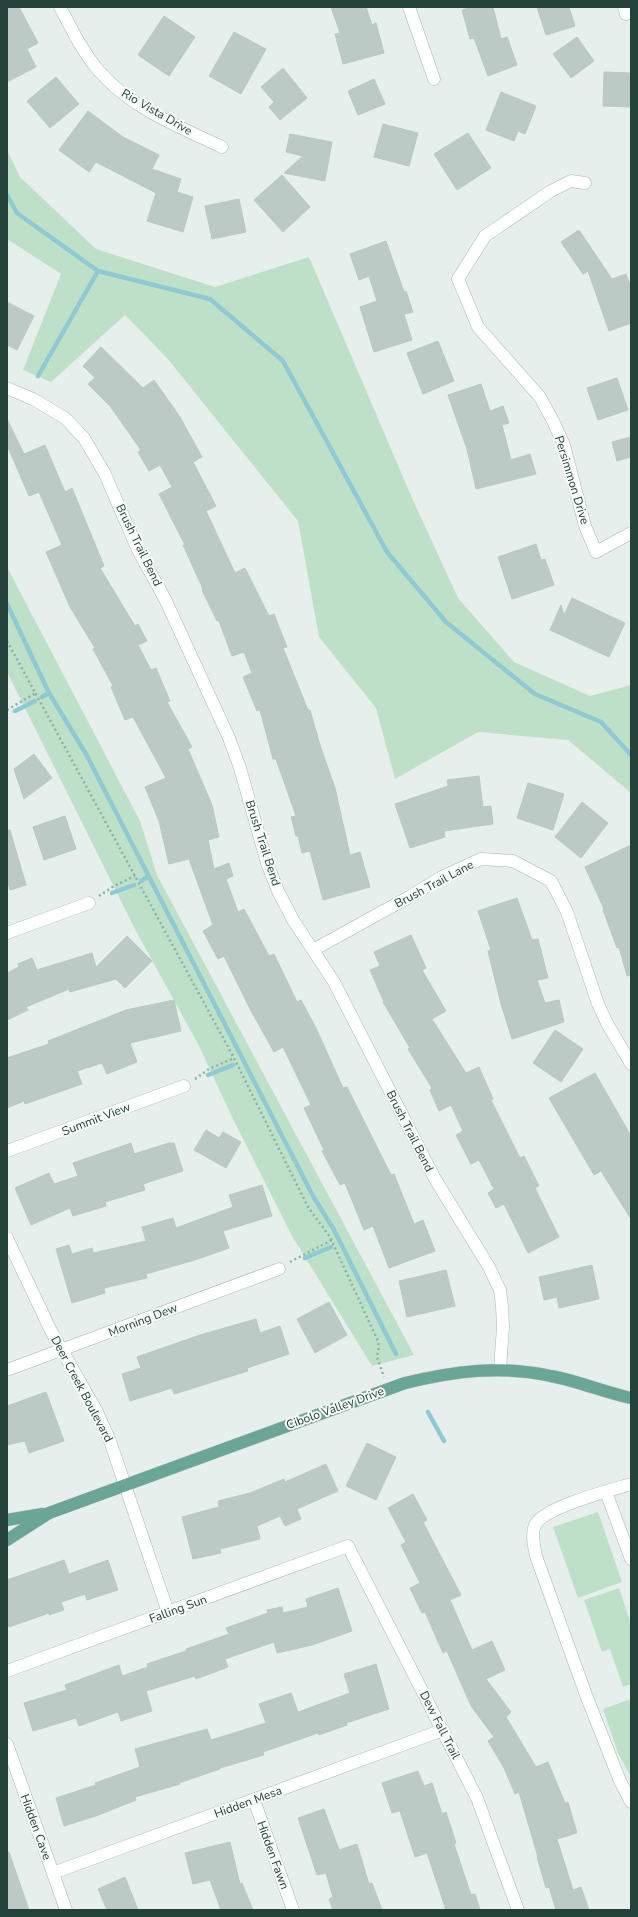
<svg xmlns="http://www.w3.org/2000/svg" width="638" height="1917" viewBox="0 0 638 1917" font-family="'Nunito Sans',sans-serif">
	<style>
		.green { fill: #bfe0c8 }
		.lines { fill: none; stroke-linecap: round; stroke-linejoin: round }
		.stream { stroke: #8ec9d4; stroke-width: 4.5 }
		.building { fill: #bbcac4; stroke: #b8c9c2 }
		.minor-casing { stroke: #a8b8b2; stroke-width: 13 }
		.major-casing { stroke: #c2cac8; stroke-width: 13 }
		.path { stroke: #86b3a5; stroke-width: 2.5; stroke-dasharray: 2 3; stroke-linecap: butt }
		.minor { stroke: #fff; stroke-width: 12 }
		.major { stroke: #6aa596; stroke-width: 12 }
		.labels { text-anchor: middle; stroke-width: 4; stroke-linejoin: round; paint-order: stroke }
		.street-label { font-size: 12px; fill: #24423a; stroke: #f7fbf9 }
	</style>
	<rect width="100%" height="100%" fill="#e6efeb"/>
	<!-- green -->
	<path class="green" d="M7,150L20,177L96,249L215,287L309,257L412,498L458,598L514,662L590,696L631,685V793L568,740L478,732L395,779L376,708L319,637L298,521L167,358L125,315L51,382L23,370L61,274L7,239Z
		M7,567L140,821L157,875L414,1355L372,1366L292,1236L233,1119L199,1046L136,931L7,672Z
		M598,1512L622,1582L578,1598L553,1527Z
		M619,1588L631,1624V1684L623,1687L610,1649L602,1652L584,1600Z
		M631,1699V1777L618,1753L603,1709Z"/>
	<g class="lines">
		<!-- stream -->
		<path class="stream" d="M7,195L17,213L98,271L210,299L283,361L387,552L446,622L535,694L601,722L631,755
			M38,376L98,271
			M7,604L49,693L86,754L313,1196L334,1230L396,1354
			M42,697L49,693
			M15,711L35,701
			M141,881L149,876
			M112,893L134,885
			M208,1075L233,1065
			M305,1258L331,1247
			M428,1412L444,1441"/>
	</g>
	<!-- building -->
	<path class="building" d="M7,7H19L38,43L27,49L36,67L7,82Z
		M331,7H366L372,25L376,23L384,53L343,64L335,34L340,33Z
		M473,7H493L501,39L507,37L517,65L488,76L474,38L470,39L462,10Z
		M537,7H569L575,26L546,35Z
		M164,16L195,37L169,76L138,55Z
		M234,32L266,49L241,94L209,76Z
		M577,37L594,61L571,78L553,54Z
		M283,68L307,98L280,120L269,107L274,102L261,87Z
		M604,72L631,73V107L603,106Z
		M56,77L79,104L50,128L27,101Z
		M374,79L385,104L358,115L348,91Z
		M501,92L536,106L525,134L518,131L514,141L486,130Z
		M88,111L123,137L159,155L152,169L181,179L177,192L193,197L183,232L147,221L156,193L96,162L89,172L59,150Z
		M383,124L418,133L409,166L374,157Z
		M468,133L491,168L457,190L434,154Z
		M290,134L332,142L325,181L284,173L303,156L286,152Z
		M282,175L310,207L283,232L254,200Z
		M239,199L246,232L212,239L205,206Z
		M579,230L612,279L626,274L631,287V323L609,331L588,271L583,274L561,242Z
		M386,241L404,292L406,291L413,312L404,314L412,340L374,352L360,307L377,301L369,276L359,280L350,254Z
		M7,302L34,316L17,350L7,345Z
		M438,341L454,381L423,394L407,353Z
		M101,347L143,388L154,380L180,417L202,457L193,462L216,506L206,511L235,573L245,568L269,616L274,614L287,647L283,648L308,710H310L320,745L335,788L350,855L360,852L370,887L323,900L310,851L302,853L298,836H296L291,817L296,816L276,759H273L260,710L257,711L243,677L252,673L244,652L232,656L219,621H217L202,590L203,589L183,545H185L159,494L172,487L160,465L149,471L138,452L141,450L110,406L88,384L95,378L83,366Z
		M617,378L628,410L598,420L587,388Z
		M481,384L490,411L503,406L509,423L502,425L511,460L530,454L536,474L476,489L467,449L448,395Z
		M7,419L24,454L45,445L65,492L72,488L104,566L100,568L135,626L138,624L147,641L138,645L151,670L156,668L170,701L167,702L192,747L188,749L212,805L219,837L208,840L214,869L229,863L233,876L226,879L238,912L244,909L269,956L274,954L297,1002L301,1000L316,1028L343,1088L347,1087L391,1175L394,1174L414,1224L423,1220L435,1251L389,1268L373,1226L364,1230L345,1183L340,1185L322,1151L324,1150L304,1108L311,1105L283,1047L274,1052L250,1009L224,956L218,959L203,931L213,925L189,859L169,864L159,821L145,787L166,778L133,717L125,720L111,687L113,686L93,649L95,648L70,607L46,552L62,545L39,492L29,496L7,445Z
		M631,437V457L617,461L612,442Z
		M536,544L541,560L545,559L554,585L512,599L498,557Z
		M572,598L625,623L609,657L550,630L561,605L564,615Z
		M34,754L52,778L24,799L14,769Z
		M479,776L483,807L491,806L493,824L444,831L445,837L410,848L395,804L448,786L447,780Z
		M528,783L564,794L553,830L517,818Z
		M582,802L608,823L581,858L555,837Z
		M65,816L76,849L44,860L33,827Z
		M7,830H10L26,885L10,890L7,879Z
		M631,845V975L627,976L619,947L617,948L603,910L604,909L585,867Z
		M517,898L532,940L538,939L548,978L537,980L545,1003L559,1000L564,1022L512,1039L501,1004L488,951L491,950L478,911Z
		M411,935L426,968L422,970L446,1011L432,1019L466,1073L479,1067L493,1099L491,1100L520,1158L524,1156L539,1186L535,1188L559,1237L528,1253L504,1204L496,1208L488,1193L494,1189L479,1160L471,1164L456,1135L463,1131L451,1105L439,1111L430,1090L432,1088L408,1049L410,1048L383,1002H384L370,970L380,966L374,952Z
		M127,936L152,961L125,988L116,979L70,992L69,989L26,1007L28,1010L7,1020V973L19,967L18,964L32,958L37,970L92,953L96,967Z
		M174,1000L181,1031L130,1043L137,1062L107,1074L102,1063L77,1071L82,1084L25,1104L24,1101L7,1108V1058L49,1044L48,1041L126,1010Z
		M555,1030L583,1049L561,1082L533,1063Z
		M595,1073L631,1136V1219L601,1171L594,1175L549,1098Z
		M206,1130L219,1138L223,1132L241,1142L226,1168L194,1150Z
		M131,1143L134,1154L169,1143H174L183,1171L143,1184L145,1190L105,1202L106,1206L73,1216L70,1208L31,1225L15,1188L49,1173L54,1184L78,1176L73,1163Z
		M262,1185L272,1216L223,1231L229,1248L195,1260L146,1274L147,1278L104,1288L105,1293L72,1303L56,1249L69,1245L72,1254L92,1248L93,1253L146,1241L142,1227L173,1218L176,1228L233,1207L229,1195Z
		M592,1265L599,1299L559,1308L557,1297L544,1300L539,1277Z
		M446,1270L455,1306L407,1317L399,1281Z
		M329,1302L347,1335L315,1353L297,1319Z
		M256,1319L260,1333L280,1326L289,1354L247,1368L248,1371L174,1394L172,1388L130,1401L122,1374L141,1368L137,1357L200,1335Z
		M46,1392L64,1441L29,1453L25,1441L7,1445V1406Z
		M367,1443L396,1457L376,1500L346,1486Z
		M326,1464L338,1491L297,1509L301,1519L285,1526L280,1516L257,1526L260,1539L220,1549L221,1553L193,1559L182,1517L219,1507L218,1501L250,1493L284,1479L285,1482Z
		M413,1494L427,1520L423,1522L461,1595L450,1600L472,1650L492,1641L505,1670L486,1679L511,1712L506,1717L536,1767L548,1762L565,1803L568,1802L577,1833L557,1839L573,1890L581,1887L589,1910H556L549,1887L546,1888L537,1857H538L519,1792L515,1794L504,1768L488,1741L494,1737L471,1706L447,1651L443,1653L425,1612L422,1613L410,1588L420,1583L401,1545L406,1542L388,1508Z
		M64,1560L69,1574L108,1560L118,1590L87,1600L85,1594L61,1602L64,1610L49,1615V1613L9,1627L7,1621V1580Z
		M338,1588L352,1631L312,1645L277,1653L274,1642L225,1659L228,1667L196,1679L195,1676L146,1691L152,1711L121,1721L118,1712L79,1726L76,1718L33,1731L24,1703L67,1690L65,1685L119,1665L122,1676L148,1667L147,1664L186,1651V1649L229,1634L226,1628L268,1613L267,1610L282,1607L283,1613L308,1607L306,1599Z
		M376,1664L389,1709L346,1723L347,1725L319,1735L318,1733L263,1752L264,1755L220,1768V1769L179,1783L180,1784L135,1797L136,1800L96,1816L64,1826L56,1798L96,1785L95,1783L140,1767L135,1749L207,1729L211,1740L266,1723L259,1704L291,1693L298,1712L350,1693L344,1674Z
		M418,1771L424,1786L432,1783L442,1814L446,1812L456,1843L454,1844L471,1895L475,1894L480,1910H446L427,1853L415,1857L400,1811L392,1813L382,1783Z
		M324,1809L339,1850L357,1844L369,1884L372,1883L382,1910H333L329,1899L333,1897L326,1873L317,1875L298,1818Z
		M230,1842L240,1884L242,1883L253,1910H221L210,1880L193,1884L185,1853Z
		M7,1852H9L29,1910H7Z
		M125,1877L138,1910H107L98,1889Z"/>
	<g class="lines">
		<defs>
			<path id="minor" d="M60,7C72,30 83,53 100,72C131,108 180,127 222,147
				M409,7L434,79
				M624,7L626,14
				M585,183L571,181L551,191L485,236L458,279L478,327L540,397L553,421L564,445L585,526L596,552L631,533
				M7,388L33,399L65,418L84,438L105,474L138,550L165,599L229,738L240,768L267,863L278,891L293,920L334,982L435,1179L489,1267L500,1290L502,1306L503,1327L500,1369
				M7,933L89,903
				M313,950L409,897L442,877L481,859L513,861L551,881L567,912L598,1004L608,1025L631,1064
				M7,1151L184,1086
				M7,1238L51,1331L96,1410L110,1441L168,1612
				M7,1370L279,1269
				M631,1484C611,1490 544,1507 535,1525C531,1534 534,1546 536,1556L586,1695L620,1781L631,1802
				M606,1492L631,1559
				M7,1671L348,1546L477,1798L518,1910
				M7,1744L66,1910
				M254,1800L293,1910
				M53,1873L443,1730"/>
			<path id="major" d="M7,1520L43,1514
				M7,1540L49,1513L405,1383C455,1371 500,1365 551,1376C578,1381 604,1392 631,1398"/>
		</defs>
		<!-- minor casing -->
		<use href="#minor" class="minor-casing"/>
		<!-- major casing -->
		<use href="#major" class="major-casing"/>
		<!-- path -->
		<path class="path" d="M7,641L234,1058L308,1207L330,1237L378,1341L379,1347L377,1357L384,1377
			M7,710L36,693
			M99,896L114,886L135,876
			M195,1079L209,1069L234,1058
			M290,1262L332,1240"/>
		<!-- minor -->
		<use href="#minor" class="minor"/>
		<!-- major -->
		<use href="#major" class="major"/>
	</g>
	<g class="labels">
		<!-- street labels -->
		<g class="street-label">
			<text transform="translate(157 112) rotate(30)" y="4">Rio Vista Drive</text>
			<text transform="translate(572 480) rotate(73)" y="4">Persimmon Drive</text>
			<text transform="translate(139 545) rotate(64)" y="4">Brush Trail Bend</text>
			<text transform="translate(263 843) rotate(72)" y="4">Brush Trail Bend</text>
			<text transform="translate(434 884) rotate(-28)" y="4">Brush Trail Lane</text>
			<text transform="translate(96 1119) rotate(-21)" y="4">Summit View</text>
			<text transform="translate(410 1131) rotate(63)" y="4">Brush Trail Bend</text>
			<text transform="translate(143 1320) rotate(-21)" y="4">Morning Dew</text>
			<text transform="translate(82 1389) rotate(62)" y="4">Deer Creek Boulevard</text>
			<text transform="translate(335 1408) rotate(-20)" y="4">Cibolo Valley Drive</text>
			<text transform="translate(178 1609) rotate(-20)" y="4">Falling Sun</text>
			<text transform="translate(440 1725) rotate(63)" y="4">Dew Fall Trail</text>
			<text transform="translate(248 1802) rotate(-20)" y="4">Hidden Mesa</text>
			<text transform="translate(36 1827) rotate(70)" y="4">Hidden Cave</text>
			<text transform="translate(273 1855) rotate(70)" y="4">Hidden Fawn</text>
		</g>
	</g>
	<!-- border -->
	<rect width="638" height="1917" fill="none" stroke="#24423a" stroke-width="16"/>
</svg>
